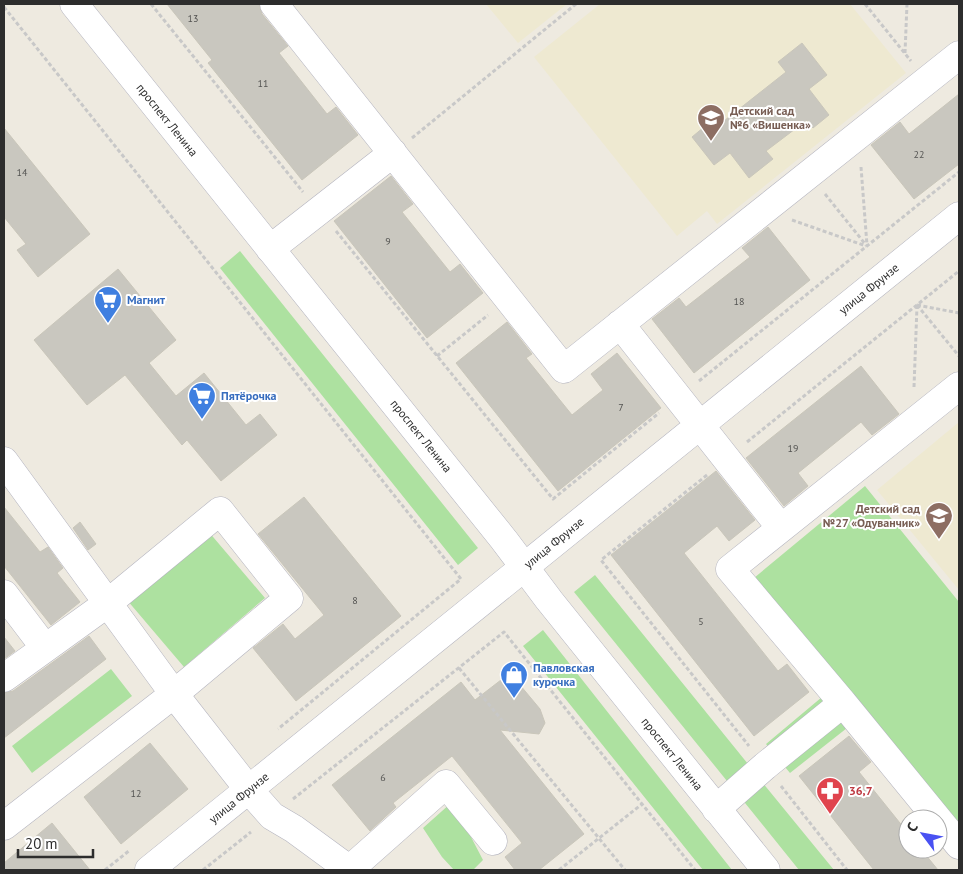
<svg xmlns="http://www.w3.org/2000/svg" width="963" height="874" viewBox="0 0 963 874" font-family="'PT Sans',sans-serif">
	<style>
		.education { fill: #eee9d1 }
		.green { fill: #ade1a0 }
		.building { fill: #c9c7bf; stroke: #c9c6ba }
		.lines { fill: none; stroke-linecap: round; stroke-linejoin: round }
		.minor-casing { stroke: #b4b4bf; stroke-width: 29 }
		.path { stroke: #c8c8c8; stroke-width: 3; stroke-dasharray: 4 2.5; stroke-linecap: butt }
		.minor { stroke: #fff; stroke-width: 28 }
		.labels { text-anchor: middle; stroke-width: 4; stroke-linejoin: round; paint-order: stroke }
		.number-label { font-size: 10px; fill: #545452 }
		.education-label { font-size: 12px; font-weight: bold; fill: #785e54; stroke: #fff; text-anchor: start }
		.street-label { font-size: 12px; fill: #2d2d2d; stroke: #fff }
		.shop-label { font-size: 12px; font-weight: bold; fill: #366cbe; stroke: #fff; text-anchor: start }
		.health-label { font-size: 12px; font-weight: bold; fill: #be3a42; stroke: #fff; text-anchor: start }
	</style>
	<rect width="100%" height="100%" fill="#eeeae0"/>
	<!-- education -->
	<path class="education" d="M486,4H567L518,43Z
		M600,4H850L906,73L717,224L707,211L677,236L534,57Z
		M959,422V590L877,490Z"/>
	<!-- green -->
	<path class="green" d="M240,251L478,548L458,565L220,268Z
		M865,486L959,602V831L754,578Z
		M208,531L265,598L184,667L127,600Z
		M595,575L748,764L727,781L574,592Z
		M543,630L732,870H703L523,646Z
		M111,669L132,696L32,773L12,746Z
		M822,697L847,728L790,773L766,744Z
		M762,782L834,870H799L741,798Z
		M451,803L459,814L483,860L473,870H454L442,857L423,828Z"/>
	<!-- building -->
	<path class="building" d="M167,4H259L262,14L288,46L279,53L327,114L336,107L358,135L302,180L208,63L212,60Z
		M802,43L827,75L809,89L829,115L813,128L807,120L766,151L773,159L749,178L730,153L714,165L692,137L710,122L715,128L786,72L778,62Z
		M959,94V164L914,199L871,145L900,122L909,134Z
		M4,128L90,234L38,277L17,250L26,244L4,217Z
		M391,176L413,204L402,212L450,272L460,264L483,293L427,338L334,221Z
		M768,227L810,280L694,373L652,319L679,298L686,307L750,257L742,248Z
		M118,269L176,340L149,363L176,396L204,373L246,425L260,414L277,435L221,481L187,440L182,445L125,375L87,405L34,340Z
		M507,322L532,354L526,358L572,415L603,390L591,374L617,353L661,408L558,491L456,363Z
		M861,366L899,414L872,435L861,422L798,473L808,486L784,506L746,458Z
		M716,471L755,520L729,541L717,526L684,553L778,671L787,664L809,692L754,736L611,555Z
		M304,497L401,616L296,701L253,648L283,624L295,639L324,615L258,534Z
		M4,507L40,552L48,547L63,568L57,573L80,602L51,625L4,566Z
		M80,522L96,544L88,550L73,528Z
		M89,636L106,659L4,738V693L13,691Z
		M4,637L15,651L4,659Z
		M510,673L540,709L545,723L539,734L500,730L584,834L539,870H515L505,857L522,843L452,756L393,803L396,807L370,831L332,785L461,682L475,700Z
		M849,736L871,762L859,772L908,833V849H921L938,870H874L799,776Z
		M150,743L188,789L121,844L84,797Z
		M52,823L90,870H4V863Z"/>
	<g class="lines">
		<defs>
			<path id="minor" d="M74,4L504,540L549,600L766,870
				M274,4L564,369L959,55
				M270,249L393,153
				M620,324L781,528
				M4,461C61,538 117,616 174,694L289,598L220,511L108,603L4,678
				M4,594L45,648
				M843,703L730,569L959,386
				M716,809L765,766L843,703L959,845
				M4,826L174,694L249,790L272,816L294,829L350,870
				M149,870L959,216
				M349,870L446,784L493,841"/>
		</defs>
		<!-- minor casing -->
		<use href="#minor" class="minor-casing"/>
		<!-- path -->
		<path class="path" d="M151,4L303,192
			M865,4L911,61
			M4,7L461,579L278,729
			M905,53L907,4
			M412,138L576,4
			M861,167L867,245
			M825,194L866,245
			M792,220L866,246
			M336,231L553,499L659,413
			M917,305L959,356
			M917,305L959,313
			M437,356L488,315
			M699,381L959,172
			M914,387L917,306
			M747,442L959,271
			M707,475L601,560L749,746
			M459,668L625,870
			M781,786L847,870
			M293,799L504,632L695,870
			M105,870L130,850
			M203,870L251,832
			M559,870L642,804"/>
		<!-- minor -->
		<use href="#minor" class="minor"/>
	</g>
	<!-- icons -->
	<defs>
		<symbol id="school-pin" viewBox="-11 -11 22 30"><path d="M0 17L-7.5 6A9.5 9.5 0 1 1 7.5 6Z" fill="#8d6e63" stroke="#fff"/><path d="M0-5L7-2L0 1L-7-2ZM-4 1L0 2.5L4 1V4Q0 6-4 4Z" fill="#fff"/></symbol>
		<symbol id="supermarket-pin" viewBox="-11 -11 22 30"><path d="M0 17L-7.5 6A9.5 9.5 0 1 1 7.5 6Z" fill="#3f7fe0" stroke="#fff"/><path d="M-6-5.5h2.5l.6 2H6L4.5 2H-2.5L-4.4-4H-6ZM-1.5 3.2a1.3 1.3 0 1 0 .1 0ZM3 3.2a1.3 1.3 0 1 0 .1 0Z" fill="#fff"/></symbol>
		<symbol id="shop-pin" viewBox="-11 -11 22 30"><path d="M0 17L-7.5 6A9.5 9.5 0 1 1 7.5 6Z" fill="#3f7fe0" stroke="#fff"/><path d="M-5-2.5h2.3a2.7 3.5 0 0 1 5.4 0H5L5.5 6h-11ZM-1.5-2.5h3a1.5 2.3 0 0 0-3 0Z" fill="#fff"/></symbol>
		<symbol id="pharmacy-pin" viewBox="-11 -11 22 30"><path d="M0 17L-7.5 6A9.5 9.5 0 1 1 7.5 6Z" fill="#e0444e" stroke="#fff"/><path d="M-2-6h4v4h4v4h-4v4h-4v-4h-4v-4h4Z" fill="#fff"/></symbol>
	</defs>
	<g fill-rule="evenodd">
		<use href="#school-pin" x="695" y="102" width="32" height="43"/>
		<use href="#supermarket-pin" x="92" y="284" width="32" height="43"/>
		<use href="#supermarket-pin" x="186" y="380" width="32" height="43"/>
		<use href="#school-pin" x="923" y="500" width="32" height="43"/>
		<use href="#shop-pin" x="498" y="659" width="32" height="43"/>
		<use href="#pharmacy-pin" x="814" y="775" width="32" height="43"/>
	</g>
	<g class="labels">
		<!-- number labels -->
		<g class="number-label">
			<text x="193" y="22">13</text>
			<text x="263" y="87">11</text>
			<text x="919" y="158">22</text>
			<text x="22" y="176">14</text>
			<text x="388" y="245">9</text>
			<text x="739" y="305">18</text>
			<text x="621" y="411">7</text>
			<text x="793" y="452">19</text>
			<text x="355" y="604">8</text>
			<text x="701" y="625">5</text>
			<text x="383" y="781">6</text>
			<text x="136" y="797">12</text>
		</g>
		<!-- education labels -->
		<g class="education-label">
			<text x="730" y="115">Детский сад<tspan x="730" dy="14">№6 «Вишенка»</tspan></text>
			<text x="920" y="513" text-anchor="end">Детский сад<tspan x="920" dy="14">№27 «Одуванчик»</tspan></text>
		</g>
		<!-- street labels -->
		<g class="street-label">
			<text transform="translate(167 120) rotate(51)" y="4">проспект Ленина</text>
			<text transform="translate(869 289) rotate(-39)" y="4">улица Фрунзе</text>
			<text transform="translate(421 436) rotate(51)" y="4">проспект Ленина</text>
			<text transform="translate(554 543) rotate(-39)" y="4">улица Фрунзе</text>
			<text transform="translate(672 754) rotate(51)" y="4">проспект Ленина</text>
			<text transform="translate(239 798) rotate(-39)" y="4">улица Фрунзе</text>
		</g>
		<!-- shop labels -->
		<g class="shop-label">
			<text x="127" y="304">Магнит</text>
			<text x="221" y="400">Пятёрочка</text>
			<text x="533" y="672">Павловская<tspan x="533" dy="14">курочка</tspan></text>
		</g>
		<!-- health labels -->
		<g class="health-label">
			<text x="849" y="795">36,7</text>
		</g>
	</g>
	<!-- border -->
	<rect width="963" height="874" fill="none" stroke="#2d2d2d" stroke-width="10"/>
	<!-- north arrow -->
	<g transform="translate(923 834) rotate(302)"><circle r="24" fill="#ffffff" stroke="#ababab"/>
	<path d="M0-4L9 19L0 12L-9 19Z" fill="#4951f2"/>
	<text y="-8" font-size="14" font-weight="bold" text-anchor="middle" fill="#2d2d2d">С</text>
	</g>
	<!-- scale -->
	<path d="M18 849v8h75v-8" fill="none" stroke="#2d2d2d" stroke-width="2.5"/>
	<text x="25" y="849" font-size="15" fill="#2d2d2d" stroke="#ffffff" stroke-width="4" paint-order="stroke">20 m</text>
</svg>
